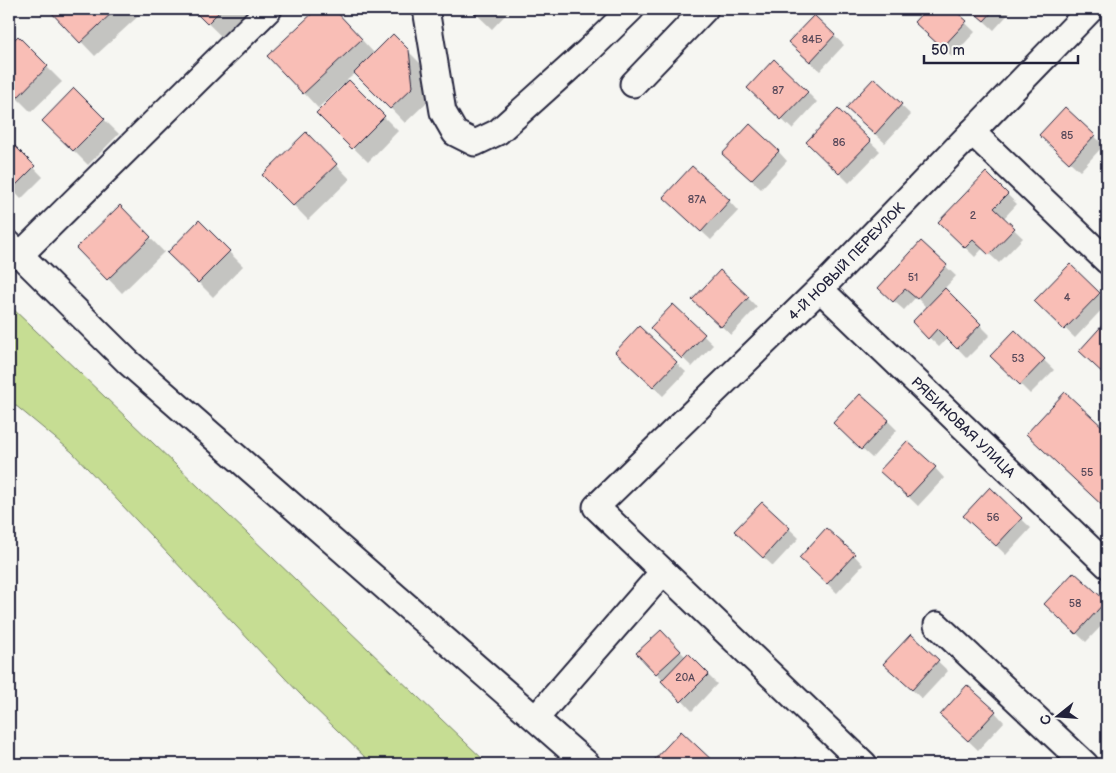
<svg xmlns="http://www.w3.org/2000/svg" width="1116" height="773" viewBox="0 0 1116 773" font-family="'Balsamiq Sans',sans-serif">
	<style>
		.green { fill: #c6dd93; stroke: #748067 }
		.shadow { fill: #0003 }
		.building { fill: #f9beb6; stroke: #22223b }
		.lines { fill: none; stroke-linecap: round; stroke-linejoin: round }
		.minor-casing { stroke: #22223b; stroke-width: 29 }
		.minor { stroke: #f6f6f2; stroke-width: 25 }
		.labels { text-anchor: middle; stroke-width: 4; stroke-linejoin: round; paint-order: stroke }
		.number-label { font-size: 11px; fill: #58495a }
		.street-label { font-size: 14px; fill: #22223b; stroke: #f6f6f2 }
	</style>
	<rect width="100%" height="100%" fill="#f6f6f2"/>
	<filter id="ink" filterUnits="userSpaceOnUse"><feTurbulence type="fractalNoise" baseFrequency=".02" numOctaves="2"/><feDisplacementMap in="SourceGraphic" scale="10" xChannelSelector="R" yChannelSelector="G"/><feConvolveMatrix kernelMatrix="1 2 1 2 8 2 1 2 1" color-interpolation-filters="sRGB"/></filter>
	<g filter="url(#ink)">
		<!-- green -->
		<path class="green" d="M9,305L488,764H372L300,694L72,452L9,400Z"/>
		<!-- shadow -->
		<path class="shadow" d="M50,9H146L95,56Z
			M193,9H251L222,37Z
			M319,9H333L375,54L393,36L423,66L427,102L405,123L356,73L347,80L398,131L368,162L318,113L344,86L343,85L318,108L269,56Z
			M471,9H511L492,29Z
			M928,9H951L975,32L952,57L916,22Z
			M971,9H1013L994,30Z
			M814,17L844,45L820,71L799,52Z
			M18,38L62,82L31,112L9,90V47Z
			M874,80L911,115L885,143L857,118Z
			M74,90L119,134L88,165L44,121Z
			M807,92L817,102L792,129L758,97Z
			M838,111L880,151L849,183L808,142Z
			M306,134L350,179L308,220L264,175Z
			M1094,136L1104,145L1080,171L1050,144Z
			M9,142L43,177L21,199L9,186Z
			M778,151L787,161L761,189L734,164Z
			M986,174L1017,204L1003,219L1023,238L999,263L983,248L975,257L939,222Z
			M729,201L738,211L711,240L675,207Z
			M120,207L164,252L122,293L78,248Z
			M199,222L243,266L213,297L169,253Z
			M921,243L956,276L944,289L990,335L967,358L948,338L939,347L913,322L927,308L916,297L904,310L889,297Z
			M1070,266L1107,302V304L1075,338L1036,301Z
			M748,298L757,307L731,335L704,310Z
			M673,306L713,345L692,367L652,328Z
			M1107,322V376L1081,351Z
			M1015,332L1054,370L1030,394L992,356Z
			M626,361L676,363L686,372L663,396Z
			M1065,394L1107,433V510L1028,434Z
			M888,421L897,430L872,458L844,433Z
			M935,468L944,478L918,506L891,480Z
			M990,489L1031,528L1006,555L975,525Z
			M762,503L799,538L773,566L746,541Z
			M854,555L863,565L837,593L810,567Z
			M1074,574L1107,605V620L1086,642L1055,613Z
			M911,636L948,671L922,699L894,673Z
			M670,641L686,657L688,655L717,684L692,711L638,653Z
			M995,712L1004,722L978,750L951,724Z
			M681,733L714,764H660L656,760Z"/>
		<!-- building -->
		<path class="building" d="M48,9H116L80,43Z
			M192,9H222L207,24Z
			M317,9H334L362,39L303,94L267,56Z
			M470,9H483L476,15Z
			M926,9H953L967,21L942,48L914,22Z
			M970,9H995L984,21Z
			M814,15L835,35L810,62L788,42Z
			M393,34L409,50L413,87L390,109L354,73Z
			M18,36L48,66L16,99L9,92V45Z
			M774,59L808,92L781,120L747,88Z
			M874,78L902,104L875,134L846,108Z
			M349,80L385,116L352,149L316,113Z
			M74,88L105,119L73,151L42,121Z
			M1107,96V112L1100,105Z
			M1065,107L1095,135L1069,163L1039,135Z
			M838,109L871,141L839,174L806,142Z
			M750,124L779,151L751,180L722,154Z
			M306,132L337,164L293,206L262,175Z
			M9,140L35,166L11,190L9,188Z
			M692,166L730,200L701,232L663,197Z
			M986,172L1008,194L994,208L1015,228L989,255L973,240L965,248L938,222Z
			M120,205L151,237L107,280L76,248Z
			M199,220L230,251L198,283L167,253Z
			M921,241L947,265L917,299L905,289L893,302L878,288Z
			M1070,264L1100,293L1064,330L1034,301Z
			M720,270L749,297L721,327L692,300Z
			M945,288L981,324L957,349L937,329L928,339L912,322Z
			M673,304L705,334L682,359L650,328Z
			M1107,320V377L1079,351Z
			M639,326L677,362L653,387L615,352Z
			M1015,330L1045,359L1020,385L990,356Z
			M1065,392L1107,431V510L1026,434Z
			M860,394L889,420L861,450L833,423Z
			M907,441L936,467L908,497L879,471Z
			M990,487L1022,518L996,546L963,516Z
			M762,502L790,528L763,558L734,531Z
			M826,528L855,554L827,584L799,558Z
			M1074,572L1106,601L1076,634L1044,604Z
			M661,630L681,651L656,674L636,653Z
			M911,634L939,660L912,690L883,664Z
			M688,653L709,674L681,702L661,681Z
			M967,685L996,711L968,741L940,715Z
			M681,731L716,764H658L654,760Z
			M796,757L804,764H789Z"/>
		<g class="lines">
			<defs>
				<g id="minor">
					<path d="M426,9L443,112L455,133L475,143L498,132L588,51L631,9"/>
					<path d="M633,84L705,9"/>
					<path d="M972,132L1107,261"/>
					<path d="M9,244L128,362L587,764"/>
					<path d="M20,255L269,9"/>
					<path id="s1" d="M820,289L1107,565"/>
					<path d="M937,625L1085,764"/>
					<path d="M536,718L663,572"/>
					<path id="s2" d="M864,764L596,507L829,280L1091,9"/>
				</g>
			</defs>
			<!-- minor casing -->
			<use href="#minor" class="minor-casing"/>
			<!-- minor -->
			<use href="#minor" class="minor"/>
		</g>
	</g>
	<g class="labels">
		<!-- number labels -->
		<g class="number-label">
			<text x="812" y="43">84Б</text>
			<text x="778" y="94">87</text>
			<text x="1067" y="139">85</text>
			<text x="839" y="146">86</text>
			<text x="697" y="203">87А</text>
			<text x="973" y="219">2</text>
			<text x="913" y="281">51</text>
			<text x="1067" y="301">4</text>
			<text x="1018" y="362">53</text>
			<text x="1087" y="476">55</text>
			<text x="993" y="521">56</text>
			<text x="1075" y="607">58</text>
			<text x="685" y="681">20А</text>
		</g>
		<!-- street labels -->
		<g class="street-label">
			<text dy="5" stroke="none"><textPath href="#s2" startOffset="722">4-Й НОВЫЙ ПЕРЕУЛОК</textPath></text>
			<text dy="5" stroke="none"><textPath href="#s1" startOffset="199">РЯБИНОВАЯ УЛИЦА</textPath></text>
		</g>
	</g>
	<!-- margin -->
	<rect width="1116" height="773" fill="none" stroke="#f6f6f2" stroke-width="30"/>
	<rect x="15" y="15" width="1086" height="743" fill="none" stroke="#22223b" stroke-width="2" filter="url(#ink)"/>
	<!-- north arrow -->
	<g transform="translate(1058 716) rotate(253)" stroke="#f6f6f2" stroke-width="4" paint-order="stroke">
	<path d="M0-4L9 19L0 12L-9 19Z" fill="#22223b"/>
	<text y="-8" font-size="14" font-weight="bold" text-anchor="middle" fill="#22223b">С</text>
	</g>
	<!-- scale -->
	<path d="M924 55v8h154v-8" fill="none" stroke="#22223b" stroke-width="2.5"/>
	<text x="931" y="55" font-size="15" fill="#22223b" stroke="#f6f6f2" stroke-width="4" paint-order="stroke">50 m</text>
</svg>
